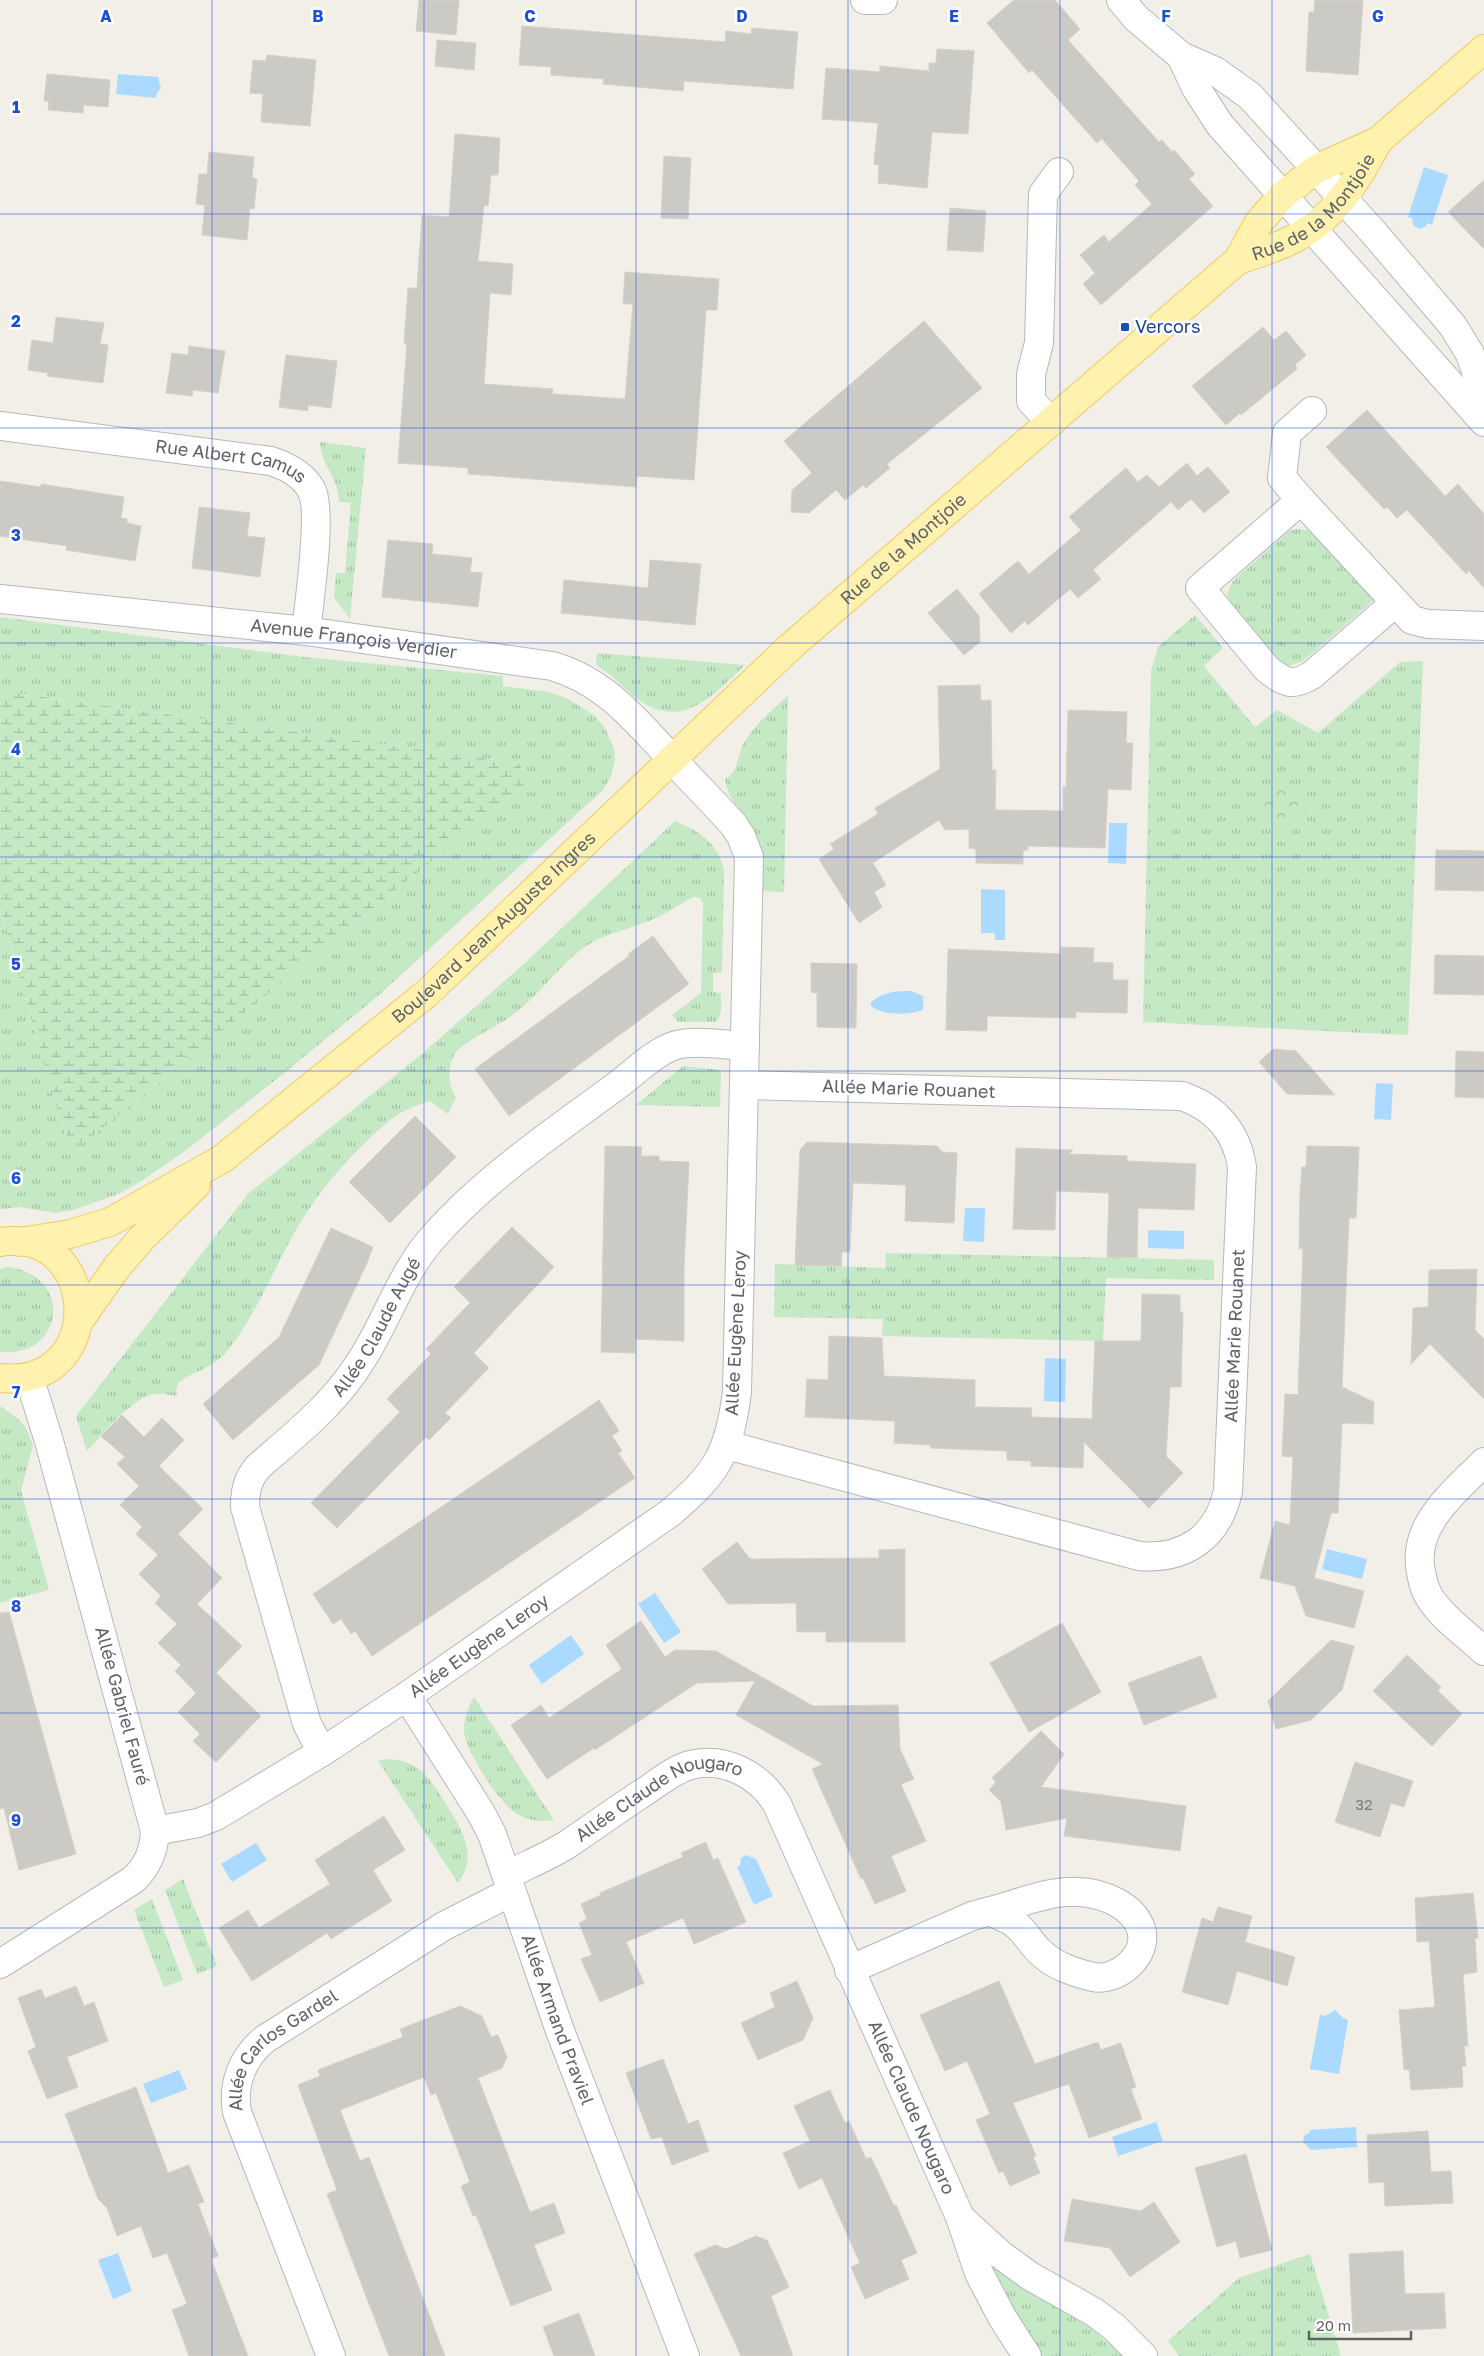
<svg xmlns="http://www.w3.org/2000/svg" width="1484" height="2356" viewBox="0 0 1484 2356" font-family="'Golos Text',sans-serif">
	<style>
		.grass { fill: url(#grass-tufts) }
		.forest { fill: url(#forest-crowns) }
		.wetland { fill: url(#wetland-marsh) }
		.water { fill: #aadaff }
		.building { fill: #cccac5; stroke: #d6d1c6 }
		.lines { fill: none; stroke-linecap: round; stroke-linejoin: round }
		.minor-casing { stroke: #b5b8bc; stroke-width: 30 }
		.major-casing { stroke: #f2c960; stroke-width: 30 }
		.minor { stroke: #fff; stroke-width: 28 }
		.major { stroke: #fff2af; stroke-width: 28 }
		.grid { fill: none; stroke: #1d4ed8; stroke-width: 1; stroke-opacity: 0.55 }
		.transit-dot { fill: #1a4fb4; stroke: #fff; stroke-width: 2 }
		.labels { text-anchor: middle; stroke-width: 5; stroke-linejoin: round; paint-order: stroke }
		.number-label { font-size: 15px; fill: #7a7d7f }
		.street-label { font-size: 18px; fill: #5f6368; stroke: #fff }
		.transit-label { font-size: 18px; fill: #164399; stroke: #fff; text-anchor: start }
		.grid-label { font-size: 16px; text-anchor: middle; font-weight: bold; fill: #1d4ed8; stroke: #fff; stroke-width: 5; stroke-linejoin: round; paint-order: stroke }
	</style>
	<defs>
		<pattern id="grass-tufts" width="24" height="20" patternUnits="userSpaceOnUse" patternTransform="scale(1.25)"><rect width="24" height="20" fill="#c5e8c5"/><path d="M3 7l-1-3M5 7V3M7 7l1-3M15 17l-1-3M17 17v-4M19 17l1-3" fill="none" stroke="#a3c0a4"/></pattern>
		<pattern id="forest-crowns" width="20" height="18" patternUnits="userSpaceOnUse" patternTransform="scale(1.25)"><rect width="20" height="18" fill="#c5e8c5"/><path d="M2 6a3 3 0 1 1 6 0M12 15a3 3 0 1 1 6 0" fill="none" stroke="#a3c0a4"/></pattern>
		<pattern id="wetland-marsh" width="20" height="14" patternUnits="userSpaceOnUse" patternTransform="scale(1.25)"><rect width="20" height="14" fill="#c5e8c5"/><path d="M1 5h8M5 5V1M11 12h8M15 12V8" fill="none" stroke="#a3c0a4"/></pattern>
	</defs>
	<rect width="100%" height="100%" fill="#f1efe8"/>
	<!-- grass -->
	<path class="grass" d="M320,442L366,448L350,619L334,597L336,573H345L351,503L339,502C339,478 321,465 320,442Z
		M1296,529L1309,530L1317,534L1374,600L1303,661L1289,666C1272,662 1231,611 1227,594L1232,582L1289,531Z
		M1195,615L1223,648L1204,666L1255,727L1277,710L1318,733L1400,662L1423,661L1408,1035L1143,1022L1151,671L1158,647Z
		M0,617L304,657L503,676V686L549,692L568,699L595,716L605,728L614,748L615,760L611,776L603,790L379,995L283,1074L185,1151L143,1180L118,1194L70,1211L55,1213L20,1207L0,1209V909L63,1129C69,1141 76,1145 89,1139L518,791V763L0,691Z
		M597,653L745,665C713,696 680,733 635,697C622,686 611,674 596,665Z
		M788,695L784,892L763,891C763,870 764,849 753,830C743,812 728,800 725,779C739,771 736,760 742,747C752,726 773,710 788,695Z
		M675,821C699,831 718,843 724,870L722,973H713V992L721,993C721,1003 723,1014 716,1022H678L672,1015L701,993L703,903L700,898L693,897C677,906 663,916 646,922C629,929 610,933 593,942C564,958 542,993 514,1014C500,1025 463,1041 455,1054C447,1066 448,1086 456,1098L448,1114L430,1101C399,1110 386,1122 364,1144C335,1172 311,1202 292,1237C272,1273 254,1318 228,1350C212,1370 194,1370 178,1383L176,1391L178,1396C171,1396 162,1393 155,1394C133,1396 102,1435 87,1451L76,1416L248,1194L423,1053L525,963Z
		M683,1066L721,1070L720,1107L636,1105Z
		M886,1253L1214,1260V1280L1106,1278L1103,1341L882,1336L883,1319L774,1317L775,1264L885,1268Z
		M8,1267C74,1275 65,1358 0,1352V1269Z
		M0,1406L17,1418L25,1426L33,1445L21,1491L49,1590L0,1603Z
		M474,1697L554,1820C541,1822 529,1821 517,1814C499,1803 465,1751 464,1730C464,1718 468,1708 474,1697Z
		M388,1759C397,1760 406,1761 414,1766C428,1774 436,1788 444,1801C461,1827 479,1854 458,1883L378,1761Z
		M183,1879L217,1966L197,1974L165,1890Z
		M152,1899L183,1980L164,1987L134,1910Z
		M1310,2254L1341,2356H1179L1168,2341L1239,2278Z
		M989,2258C1036,2288 1083,2317 1122,2356H1039L985,2261Z"/>
	<!-- forest -->
	<path class="forest" d="M1286,774L1312,808L1283,830L1256,801Z"/>
	<!-- wetland -->
	<path class="wetland" d="M0,691L518,763L527,776L524,785L518,791L89,1139C76,1145 69,1141 63,1129L0,909Z"/>
	<!-- water -->
	<path class="water" d="M118,74L158,77L161,88L157,93L156,98L116,94Z
		M1424,167L1448,175L1432,225L1428,223L1425,227L1419,229L1413,225L1412,218L1408,217Z
		M1109,823H1127L1126,864L1108,863Z
		M981,889L1005,890V940H995V933H981Z
		M911,991L923,996V1010C907,1015 885,1016 871,1006V1002C883,992 895,991 911,991Z
		M1376,1083L1393,1084L1391,1120L1374,1119Z
		M965,1208H985L984,1242L963,1241Z
		M1148,1230L1184,1231V1249L1148,1248Z
		M1045,1358L1066,1359L1065,1402L1044,1401Z
		M1327,1549L1367,1559L1362,1579L1322,1569Z
		M655,1593L681,1632L664,1643L638,1604Z
		M571,1635L584,1654L542,1684L529,1665Z
		M256,1843L267,1860L232,1882L221,1864Z
		M746,1855L756,1859L773,1896L754,1905L737,1867L740,1866L741,1858Z
		M1335,2010L1343,2018L1348,2020L1339,2074L1310,2069L1320,2015L1325,2016Z
		M179,2070L187,2089L151,2103L143,2084Z
		M1156,2122L1163,2141L1118,2156L1112,2137Z
		M1356,2127L1357,2147L1311,2150L1303,2142L1304,2136L1310,2132V2130Z
		M118,2253L132,2291L113,2299L98,2260Z"/>
	<!-- building -->
	<path class="building" d="M419,0H459L456,35L416,31Z
		M1014,0H1055L1080,29L1068,40L1159,142L1162,140L1172,152L1174,150L1195,174L1189,179L1213,206L1101,305L1083,284L1095,273L1080,255L1104,235L1109,242L1152,204L1135,185L1139,181L1102,139L1097,143L1032,70L1029,73L987,23Z
		M1315,0H1363L1358,75L1306,71L1309,12H1314Z
		M522,26L725,42L726,31L751,34L752,28L798,32L793,89L684,81L683,91L603,84L604,79L551,75V67L519,65Z
		M437,40L476,43L474,70L435,66Z
		M937,49L974,51L968,134L932,132L927,188L878,183L879,165L874,164L878,123L822,119L826,68L880,72V66L929,71V63H936Z
		M267,55L316,60L310,126L261,122L263,94L250,93L253,60L266,61Z
		M47,74L110,80L108,107L83,105V113L48,110L49,101H44Z
		M455,134L500,138L498,175H491L488,206L484,205L478,261L513,264L511,295L490,293L484,384L553,389L552,394L625,399L633,304H623L625,272L719,279L717,310H706L694,480L637,476L636,487L468,474V468L398,463L407,344H404L408,288H417L422,215L449,217Z
		M209,152L254,157L252,178L257,179L254,209L250,208L247,240L202,235L205,205L196,204L199,174H207Z
		M664,156L691,158L688,219L661,218Z
		M1484,180V249L1448,212Z
		M950,208L986,211L983,252L947,250Z
		M56,317L104,323L100,344L108,345L103,383L47,376L48,373L28,370L32,340L53,343Z
		M924,321L982,388L887,464L890,468L866,488L863,485L845,500L836,490L809,513L791,512L792,490L812,473L784,441Z
		M1263,327L1274,340L1286,331L1306,355L1295,365L1297,369L1241,415L1240,413L1226,425L1192,386Z
		M189,346L225,351L218,393L193,390L192,396L166,393L172,353L188,355Z
		M286,355L337,361L331,408L308,405V411L279,407Z
		M1367,410L1445,496L1458,484L1484,514V588L1469,571L1466,574L1407,510L1397,518L1387,507L1384,509L1326,447Z
		M1187,463L1197,476L1208,467L1230,492L1204,513L1191,499L1178,510L1171,502L1093,570L1101,579L1078,598L1070,589L1028,625L1025,621L1011,633L979,594L1018,561L1029,574L1081,530L1069,517L1126,468L1138,482L1147,475L1159,487Z
		M0,481L41,487V484L124,497L121,518L127,519V523L141,526L135,561L66,550L67,546L0,536Z
		M199,507L250,513L247,536L265,538L260,577L192,568Z
		M388,540L433,544L432,554L472,558L470,572L482,573L478,607L382,597Z
		M650,560L701,564L695,625L561,613L564,580L648,588Z
		M957,589L979,616L980,642L964,655L928,613Z
		M980,685L981,701L991,700L992,770H996L995,810L1063,811V787H1066L1068,710L1127,712L1126,743H1133L1131,790L1108,789L1105,848L1028,846V850H1023V864L976,863V849L969,848V829L945,830L939,820L873,863L886,885L874,892L882,907L859,923L819,859L834,849L830,844L878,814L875,808L940,769L938,686Z
		M1436,850L1484,851V891L1435,890Z
		M653,936L689,984L509,1116L475,1069L629,956L628,954Z
		M1061,947L1094,948L1093,962L1113,963V980H1128L1127,1013L1076,1012V1018L987,1016V1031L946,1030L948,949L1061,954Z
		M1435,955L1484,956V995L1434,994Z
		M811,963L857,964L856,1028L817,1027V993L811,992Z
		M1273,1049L1296,1051L1335,1095L1287,1094L1259,1062Z
		M1456,1051L1484,1052V1098L1455,1097Z
		M415,1116L456,1157L390,1223L349,1182Z
		M807,1142L937,1146L942,1152L957,1153L954,1223L905,1221L906,1185L853,1183L850,1252H842L841,1266L795,1265L800,1150Z
		M605,1146L642,1147L641,1156H659V1161L689,1162L684,1267V1341L635,1339V1353L601,1352Z
		M1307,1146L1359,1147L1356,1218H1349L1342,1387L1374,1402L1373,1424L1342,1423L1338,1513H1331L1314,1578L1364,1591L1354,1628L1306,1616L1295,1586L1260,1578L1275,1521L1290,1525L1293,1457L1282,1456L1285,1394L1298,1395L1303,1249L1299,1248L1300,1194L1302,1167H1306Z
		M1016,1148L1073,1150L1069,1154L1127,1156V1161L1196,1164L1194,1210L1138,1208L1137,1258L1107,1257L1109,1193L1056,1191L1055,1230L1013,1229Z
		M512,1227L554,1267L474,1353L489,1368L445,1413L451,1418L429,1440L426,1437L337,1528L311,1503L400,1412L387,1399L431,1354L426,1349L470,1303L454,1287Z
		M331,1228L373,1247L367,1263L319,1365L233,1440L203,1404L279,1337Z
		M1477,1269L1475,1330L1484,1339V1399L1430,1344L1411,1364L1413,1308L1428,1307L1429,1270Z
		M1142,1294L1180,1295V1312H1183L1181,1387H1170L1166,1456L1183,1473L1149,1508L1084,1442L1083,1468L1031,1466V1461L1007,1460V1451L930,1448L931,1445L894,1443L895,1421L805,1417L807,1379L828,1380L829,1336L882,1338L884,1376L975,1380V1407L1032,1408L1031,1417L1092,1419L1095,1341H1141Z
		M599,1400L619,1431L612,1436L622,1451L618,1453L635,1478L372,1656L355,1631L351,1634L341,1619L333,1624L313,1594Z
		M122,1415L144,1437L162,1418L184,1440L159,1466L203,1509L178,1534L222,1578L197,1604L242,1646L216,1673L261,1716L216,1762L193,1741L200,1734L178,1712L196,1693L175,1671L181,1665L158,1643L177,1624L155,1603L161,1596L139,1574L158,1555L136,1534L142,1527L120,1505L139,1486L117,1464L125,1457L101,1436Z
		M737,1542L750,1559L879,1558V1550L905,1549V1642H826V1632H797L796,1603L728,1604L702,1569Z
		M9,1612L76,1854L19,1870L4,1808L0,1809V1613Z
		M641,1621L665,1657L675,1650L716,1651L813,1706L898,1705L900,1749L914,1779L901,1784L926,1841L891,1856L906,1891L875,1904L863,1878L861,1879L812,1769L823,1764L736,1715L755,1681L697,1683L595,1750L594,1748L547,1779L511,1725L541,1705L549,1718L622,1669L606,1645Z
		M1062,1623L1101,1692L1029,1732L990,1663Z
		M1331,1640L1354,1646L1342,1690L1311,1720L1276,1729L1268,1701Z
		M1407,1655L1441,1687L1438,1691L1462,1714L1432,1746L1373,1691Z
		M1201,1656L1217,1697L1144,1725L1128,1683Z
		M1041,1731L1064,1754L1041,1787L1186,1806L1180,1851L1064,1836L1067,1818L1006,1830L1001,1802L989,1790L996,1782L992,1778Z
		M1355,1762L1413,1781L1404,1807L1391,1803L1380,1837L1335,1822Z
		M384,1816L405,1850L373,1870L392,1901L331,1939L327,1933L252,1981L219,1928L248,1910L259,1928L330,1884L315,1860Z
		M706,1842L713,1860L718,1858L746,1922L694,1944L683,1918L626,1942L644,1983L600,2002L581,1959L592,1955L579,1923L587,1919L581,1904L601,1895L600,1893L683,1857L681,1853Z
		M1473,1893L1478,1938H1475L1477,1972L1463,1974L1468,2046H1464L1466,2066H1462L1463,2087L1411,2090L1409,2069L1404,2070L1399,2010L1435,2007L1429,1941L1417,1942L1415,1898Z
		M1218,1907L1252,1916L1245,1942L1295,1957L1287,1986L1237,1971L1228,2005L1182,1992L1202,1918L1213,1922Z
		M797,1981L813,2018L803,2040L758,2060L741,2023L775,2007L770,1993Z
		M999,1981L1035,2064L1098,2042L1101,2050L1121,2043L1136,2087L1131,2089L1142,2119L1089,2138L1069,2084L1013,2103L1036,2156L1033,2157L1040,2173L1010,2186L1003,2171L999,2173L976,2120L990,2114L967,2061L945,2071L920,2015Z
		M76,1986L84,2006L94,2002L108,2041L67,2057L78,2087L47,2099L28,2051L36,2047L18,1998L41,1989L45,1998Z
		M460,2006L482,2016L491,2037L498,2035L507,2057L502,2068L478,2078L530,2212L554,2203L565,2233L534,2245L552,2290L511,2306L476,2215L473,2216L461,2186L470,2182L436,2093L431,2095L424,2077L340,2110L360,2161L369,2157L445,2356H389L327,2194L337,2190L298,2085L320,2076L318,2070L403,2037L400,2029Z
		M663,2059L688,2124L698,2120L709,2151L672,2165L662,2137L651,2139L626,2073Z
		M136,2087L168,2173L189,2165L204,2202L198,2204L218,2256L211,2259L248,2356H189L172,2310L187,2304L167,2253L153,2258L141,2226L117,2236L107,2208L98,2199L65,2114Z
		M830,2090L845,2123L849,2121L866,2159L871,2157L894,2206L896,2205L917,2253L901,2260L909,2279L865,2299L851,2267L860,2263L822,2178L799,2189L783,2153L810,2141L794,2106Z
		M1428,2131L1431,2172L1451,2171L1453,2203L1385,2206L1384,2182L1369,2183L1367,2135Z
		M1246,2154L1272,2250L1240,2258L1236,2241L1217,2247L1195,2168Z
		M1072,2199L1141,2211L1154,2202L1180,2242L1130,2277L1110,2248L1064,2241Z
		M756,2236L767,2240L789,2287L771,2296L793,2356H741L694,2254L715,2245L726,2249Z
		M1403,2251L1405,2294L1444,2293L1446,2328L1353,2333L1349,2254Z
		M579,2313L595,2356H554L543,2327Z"/>
	<g class="lines">
		<defs>
			<g id="minor">
				<path d="M865,0H883"/>
				<path d="M1121,0L1136,18L1181,56L1215,71L1250,96L1374,233L1453,326L1470,354L1484,395"/>
				<path d="M1181,56L1196,88L1220,125L1484,422"/>
				<path d="M1051,422L1031,401V374L1039,343L1043,194L1059,172"/>
				<path id="s1" d="M0,426L271,461C286,466 303,475 311,489C323,509 309,604 306,631"/>
				<path d="M1301,500L1282,478L1287,433L1312,411"/>
				<path id="s2" d="M0,599L306,631L552,666C605,681 636,721 672,759C692,781 713,802 733,824L741,836L749,857L737,1392C729,1454 717,1473 670,1513L407,1696L322,1752L216,1816L198,1823L155,1831"/>
				<path d="M1395,603L1312,675C1292,687 1285,683 1267,669L1200,588L1301,500L1412,620L1428,624L1484,626"/>
				<path id="s3" d="M727,1445L1139,1556C1185,1560 1218,1537 1228,1491L1242,1167C1237,1132 1215,1107 1182,1096L744,1085"/>
				<path d="M1484,1462C1455,1492 1411,1525 1421,1572C1423,1583 1425,1592 1432,1601C1445,1620 1467,1635 1484,1651"/>
				<path id="s4" d="M407,1696L481,1813L492,1834L559,2028L685,2356"/>
				<path id="s5" d="M322,1752L307,1724L245,1507C245,1491 247,1480 258,1467C298,1432 336,1403 364,1356C387,1319 401,1276 429,1242C481,1181 551,1134 615,1087C633,1074 652,1054 673,1046C692,1039 725,1045 745,1046"/>
				<path id="s6" d="M507,1875C527,1865 549,1856 568,1844C593,1827 618,1809 644,1792C658,1783 673,1770 690,1765C725,1756 759,1775 777,1804L960,2217L979,2273L1002,2317L1027,2356"/>
				<path d="M0,1964L133,1880C148,1866 154,1851 155,1831L49,1441L29,1377"/>
				<path d="M849,1970L972,1916L990,1911C997,1915 1007,1918 1014,1923C1024,1930 1030,1942 1039,1951C1054,1966 1073,1972 1093,1977C1118,1982 1149,1955 1141,1929C1133,1905 1102,1893 1079,1892C1049,1890 1018,1904 990,1911"/>
				<path d="M964,2221L1001,2255L1030,2276L1094,2312L1114,2327L1143,2356"/>
				<path id="s7" d="M331,2356L237,2112C232,2083 243,2057 265,2039L444,1926L511,1892"/>
			</g>
			<g id="major">
				<path id="s8" d="M1238,260C1255,254 1273,249 1289,241C1332,222 1357,181 1378,141"/>
				<path d="M0,1242C100,1226 109,1389 0,1378"/>
				<path id="s9" d="M20,1242L70,1234L110,1222L222,1159L426,994L790,647L1238,260L1259,222L1282,196L1316,169L1378,141L1484,49"/>
				<path d="M79,1321L117,1267L142,1238L196,1185"/>
			</g>
		</defs>
		<!-- minor casing -->
		<use href="#minor" class="minor-casing"/>
		<!-- major casing -->
		<use href="#major" class="major-casing"/>
		<!-- minor -->
		<use href="#minor" class="minor"/>
		<!-- major -->
		<use href="#major" class="major"/>
	</g>
	<!-- grid -->
	<path class="grid" d="M212,0V2356M424,0V2356M636,0V2356M848,0V2356M1060,0V2356M1272,0V2356M0,214H1484M0,428H1484M0,643H1484M0,857H1484M0,1071H1484M0,1285H1484M0,1499H1484M0,1713H1484M0,1928H1484M0,2142H1484"/>
	<!-- markers -->
	<rect class="transit-dot" x="1120" y="322" width="10" height="10" rx="2.5"/>
	<g class="labels">
		<!-- number labels -->
		<g class="number-label">
			<text x="1364" y="1810">32</text>
		</g>
		<!-- street labels -->
		<g class="street-label">
			<text dy="6" stroke="none"><textPath href="#s8" startOffset="95">Rue de la Montjoie</textPath></text>
			<text dy="6" stroke="none"><textPath href="#s1" startOffset="234">Rue Albert Camus</textPath></text>
			<text dy="6" stroke="none"><textPath href="#s9" startOffset="1136">Rue de la Montjoie</textPath></text>
			<text dy="6" stroke="none"><textPath href="#s2" startOffset="356">Avenue François Verdier</textPath></text>
			<text dy="6" stroke="none"><textPath href="#s9" startOffset="578">Boulevard Jean-Auguste Ingres</textPath></text>
			<text transform="translate(909 1089) rotate(2)" y="6">Allée Marie Rouanet</text>
			<text dy="6" stroke="none"><textPath href="#s5" startOffset="486">Allée Claude Augé</textPath></text>
			<text transform="translate(736 1333) rotate(-87)" y="6">Allée Eugène Leroy</text>
			<text dy="6" stroke="none"><textPath href="#s3" startOffset="704">Allée Marie Rouanet</textPath></text>
			<text transform="translate(479 1646) rotate(-35)" y="6">Allée Eugène Leroy</text>
			<text transform="translate(122 1706) rotate(75)" y="6">Allée Gabriel Fauré</text>
			<text dy="6" stroke="none"><textPath href="#s6" startOffset="174">Allée Claude Nougaro</textPath></text>
			<text dy="6" stroke="none"><textPath href="#s4" startOffset="359">Allée Armand Praviel</textPath></text>
			<text dy="6" stroke="none"><textPath href="#s7" startOffset="345">Allée Carlos Gardel</textPath></text>
			<text dy="6" stroke="none"><textPath href="#s6" startOffset="648">Allée Claude Nougaro</textPath></text>
		</g>
		<!-- transit labels -->
		<g class="transit-label">
			<text x="1135" y="333">Vercors</text>
		</g>
	</g>
	<g class="grid-label">
		<text x="106" y="22">A</text>
		<text x="318" y="22">B</text>
		<text x="530" y="22">C</text>
		<text x="742" y="22">D</text>
		<text x="954" y="22">E</text>
		<text x="1166" y="22">F</text>
		<text x="1378" y="22">G</text>
		<text x="16" y="113">1</text>
		<text x="16" y="327">2</text>
		<text x="16" y="541">3</text>
		<text x="16" y="755">4</text>
		<text x="16" y="970">5</text>
		<text x="16" y="1184">6</text>
		<text x="16" y="1398">7</text>
		<text x="16" y="1612">8</text>
		<text x="16" y="1826">9</text>
	</g>
	<!-- scale -->
	<path d="M1309 2331v8h102v-8" fill="none" stroke="#5f6368" stroke-width="2.5"/>
	<text x="1316" y="2331" font-size="15" fill="#5f6368" stroke="#ffffff" stroke-width="4" paint-order="stroke">20 m</text>
</svg>
